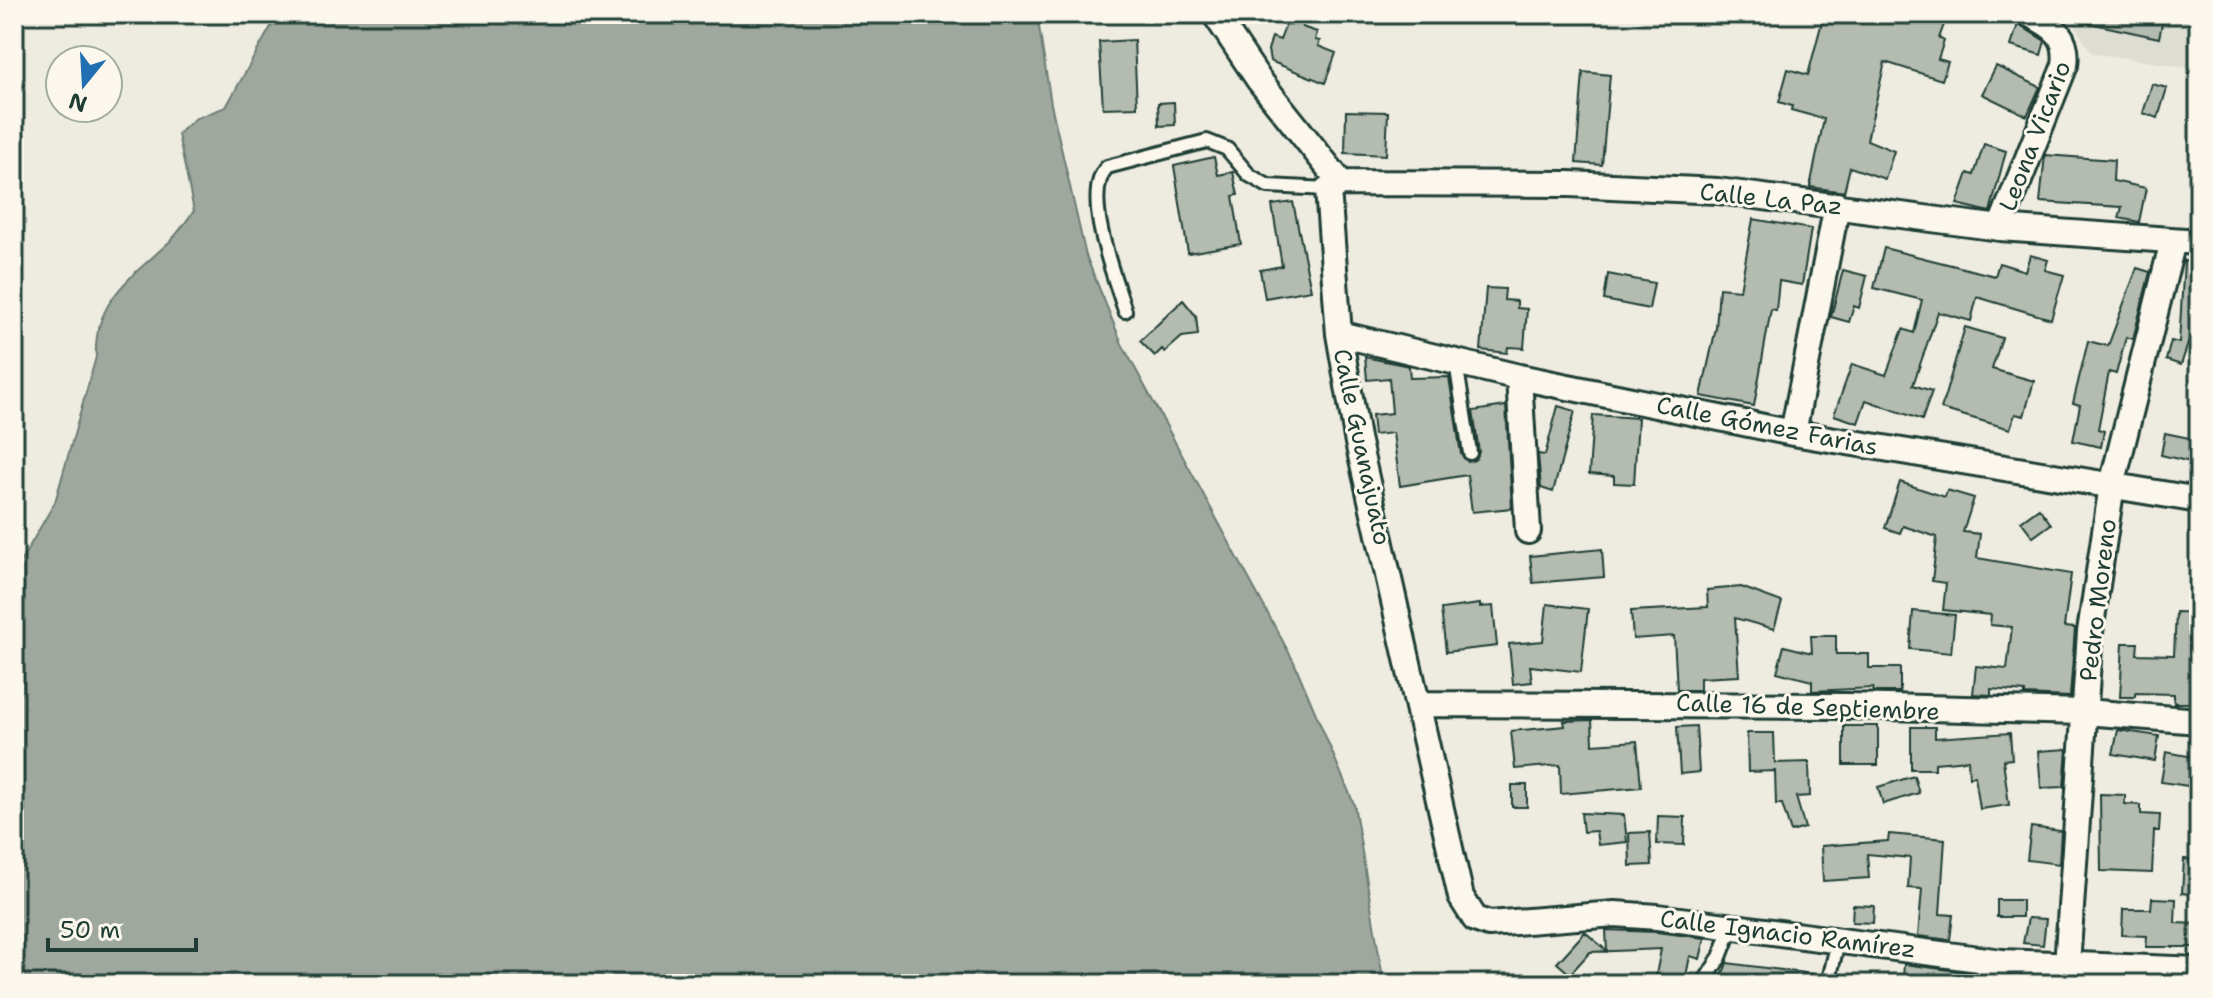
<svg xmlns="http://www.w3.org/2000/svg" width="2213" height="998" viewBox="0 0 2213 998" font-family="'Shantell Sans',sans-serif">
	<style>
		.built { fill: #ddddd2 }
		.water { fill: #9fa89f; stroke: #6c7d74; stroke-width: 2 }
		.building { fill: #b4bbb0; stroke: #1f3d34; stroke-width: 2 }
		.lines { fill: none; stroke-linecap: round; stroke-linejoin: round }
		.service-casing { stroke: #1f3d34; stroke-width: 18 }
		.minor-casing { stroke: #1f3d34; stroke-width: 30 }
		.service { stroke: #fbf7ec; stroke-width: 12 }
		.minor { stroke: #fbf7ec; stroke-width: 24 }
		.labels { text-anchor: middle; stroke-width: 6; stroke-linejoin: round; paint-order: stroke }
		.street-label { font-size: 24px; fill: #1f3d34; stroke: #fbf7ec }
	</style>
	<rect width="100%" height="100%" fill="#eeece1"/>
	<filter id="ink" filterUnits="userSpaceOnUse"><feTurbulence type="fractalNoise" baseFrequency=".0125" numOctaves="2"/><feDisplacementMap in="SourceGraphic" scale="16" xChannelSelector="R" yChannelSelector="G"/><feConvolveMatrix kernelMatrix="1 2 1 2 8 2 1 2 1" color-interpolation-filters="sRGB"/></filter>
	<g filter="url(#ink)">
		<!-- built -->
		<path class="built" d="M2067,14H2199V69L2092,53Z"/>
		<!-- water -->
		<path class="water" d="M278,14H1037L1051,104L1086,256L1122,344L1294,662L1354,804L1384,984H14V573L55,502L96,357C93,303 130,278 166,245C177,236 185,222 194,211L178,134L196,118L226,107Z"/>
		<!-- building -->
		<path class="building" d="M1290,14H1306L1302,27L1317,32L1315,40L1320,41L1318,46L1336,53L1325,83L1270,61L1268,50L1272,37L1280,40Z
			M1824,14H1948L1939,38L1944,41L1938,59L1948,62L1942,80L1885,62L1867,140L1894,151L1885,179L1850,167L1844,192L1810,187L1824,119L1791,110L1792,106L1779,102L1788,69L1808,75Z
			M2081,14H2164L2159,38L2080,21Z
			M2018,24L2045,41L2041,55L2011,46Z
			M1134,40L1137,107L1103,108L1099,42Z
			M1996,66L2040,87L2027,116L1982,94Z
			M1583,72L1610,75L1602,165L1576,163Z
			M2152,84L2167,88L2158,118L2143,113Z
			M1174,102L1175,125L1159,126L1158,103Z
			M1346,111L1388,112L1386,155L1345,153Z
			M1984,144L2006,151L1990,212L1957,204L1968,173L1974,175Z
			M2045,155L2114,160L2113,181L2146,188L2139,222L2119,218L2122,207L2040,202Z
			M1214,157L1218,175L1233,172L1238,195L1233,196L1241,244L1188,253L1174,166Z
			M1293,202L1311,290L1265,298L1260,270L1282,266L1272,205Z
			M1753,219L1811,229L1802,285L1779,281L1776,310L1771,309L1754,406L1701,396L1716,328L1719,288L1740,290Z
			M1884,248L1995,276L1999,263L2025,271L2030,255L2048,260L2045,270L2064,275L2051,319L1977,297L1971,321L1938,312L1913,385L1932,391L1922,420L1866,400L1858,423L1834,415L1852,364L1886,375L1903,329L1914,333L1922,300L1874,288Z
			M2184,261L2199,263V310L2181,365L2166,360L2171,341L2179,343Z
			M2137,268L2150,272L2133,339L2126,337L2116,374L2109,372L2098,429L2104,431L2101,447L2073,441L2080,405L2073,403L2088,341L2108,346Z
			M1843,270L1867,276L1859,308L1854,306L1849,322L1831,317Z
			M1608,274L1654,283L1649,309L1604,300Z
			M1486,288L1505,289L1504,300L1517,301V308L1527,309L1524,348L1508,347L1507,353L1481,350Z
			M1183,300L1196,316L1198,335L1182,337L1165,352L1162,349L1155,356L1140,341Z
			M1965,327L2002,338L1992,369L2034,381L2024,416L2015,414L2010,429L1941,409Z
			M1365,357L1409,366L1410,378L1449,377L1461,454L1468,462L1476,459L1479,452L1473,411L1506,406L1512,508L1472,512L1467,475L1400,486L1393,433L1374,435L1372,415L1392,413L1389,378L1367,380Z
			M1558,406L1575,411L1553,492L1541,488L1538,454L1545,455Z
			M1593,415L1638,418L1634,484L1614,483V476L1589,474Z
			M2165,433L2199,440V464L2161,455Z
			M1900,482L1945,497L1947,490L1974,498L1963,532L1980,534L1977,558L2071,574L2064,627L2075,628L2070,697L2025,695V692L1991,689V695L1973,694L1976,666L2007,669L2012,627L1990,625L1991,615L1943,610L1946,583L1932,581L1937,537L1903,526L1900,533L1885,528Z
			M2039,508L2051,524L2033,537L2021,521Z
			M1602,549L1604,577L1533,583L1530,556Z
			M1741,587L1782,602L1774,629L1735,618L1739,676L1700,678V690H1677L1674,636L1633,639L1631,611L1708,607L1707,590Z
			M1480,604V607L1493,606L1497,646L1446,652L1441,609Z
			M1547,604L1588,609L1581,672L1530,666L1532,682L1513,684L1509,644L1543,641Z
			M1913,611L1955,615L1951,653L1910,649Z
			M2176,612L2199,613V703H2174V694L2135,693V697H2120L2123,643H2138L2137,654L2174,655Z
			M1811,636H1836V654H1869V668H1900V692H1873V688L1812,691V681L1777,672L1784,646L1812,653Z
			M1592,720L1593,744L1637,741L1641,787L1561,794L1560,765L1515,769L1511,731L1565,726L1564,721Z
			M1696,726L1699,772L1680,774L1677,727Z
			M1844,726H1878V765H1844Z
			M1911,727H1935V738L2010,733L2012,759L2003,760L2009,805L1980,809L1975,776L1969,777L1968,760L1935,763V769H1911Z
			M2118,730L2159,736L2155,761L2113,754Z
			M1747,733H1774L1775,763L1809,762L1810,796L1796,797L1805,828L1791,832L1782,804H1776L1775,771L1748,772Z
			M2067,749L2064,787L2041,788L2038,751Z
			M2166,752L2199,758L2195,787L2161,782Z
			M1914,776L1919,793L1883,804L1878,787Z
			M1512,785H1527V807H1512Z
			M2100,794L2125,795V804L2141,805V814L2160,815L2159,831H2154L2152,873L2101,871Z
			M1581,813L1624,815L1627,842L1598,845L1596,831L1583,832Z
			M1658,816L1685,817L1684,845L1657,844Z
			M2031,827L2061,831L2059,864L2027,860Z
			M1650,832L1652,865L1630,866L1629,833Z
			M1889,834L1945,839L1940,914L1953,915L1950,940L1918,936L1922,889L1908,888L1910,858L1867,854L1869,878L1823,881L1821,846L1888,841Z
			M2184,859L2199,860V895L2182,893Z
			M2152,898L2176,899L2175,923L2199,924V947H2146L2147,936L2122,935L2123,909H2151Z
			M1997,900H2022V917H1997Z
			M1853,905L1874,906L1873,923L1852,922Z
			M2028,918L2046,919L2043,945L2023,943Z
			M1606,930L1656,932L1705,938L1700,959L1690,956L1685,981L1656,975L1661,949L1590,952L1570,974L1557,963L1585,932L1607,951Z
			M1727,963L1813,974L1812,984H1719Z
			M1904,964L1972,973L1967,984H1920L1903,979Z"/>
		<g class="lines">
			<defs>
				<path id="service" d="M1125,311C1115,278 1081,194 1107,167L1207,141L1227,149L1249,175L1268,186L1328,189
					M1456,362L1470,453
					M1703,984L1720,957L1732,926
					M1828,984L1838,941"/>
				<path id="minor" d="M1215,14L1259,80L1341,183L1328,189L1339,334L1357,438L1461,897L1475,919L1489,924L1615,914L1657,917L2002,962L2199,970
					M1341,183L1569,184L1718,191L2000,228L2199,242
					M2000,228L2065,65C2069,36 2054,26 2029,14
					M1339,334L1519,377L1793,433L2199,500
					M1519,377L1528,531
					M1793,433L1837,205
					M1418,704L1848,706L2085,712L2199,721
					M2067,965L2090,632L2112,485L2173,241
					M1982,984L2002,962"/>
			</defs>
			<!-- service casing -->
			<use href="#service" class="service-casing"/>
			<!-- minor casing -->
			<use href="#minor" class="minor-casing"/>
			<!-- service -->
			<use href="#service" class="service"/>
			<!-- minor -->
			<use href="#minor" class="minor"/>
		</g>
	</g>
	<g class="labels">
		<!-- street labels -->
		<g class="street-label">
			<text transform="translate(2035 136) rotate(-69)" y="8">Leona Vicario</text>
			<text transform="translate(1771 199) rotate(6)" y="8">Calle La Paz</text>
			<text transform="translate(1767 426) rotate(11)" y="8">Calle Gómez Farias</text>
			<text transform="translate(1362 447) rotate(78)" y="8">Calle Guanajuato</text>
			<text transform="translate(2098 600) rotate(-83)" y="8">Pedro Moreno</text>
			<text transform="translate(1808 707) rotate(2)" y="8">Calle 16 de Septiembre</text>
			<text transform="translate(1788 934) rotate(7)" y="8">Calle Ignacio Ramírez</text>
		</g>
	</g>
	<!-- margin -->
	<rect width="2213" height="998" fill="none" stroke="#fbf7ec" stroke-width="48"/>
	<rect x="24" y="24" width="2165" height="950" fill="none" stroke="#1f3d34" stroke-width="3" filter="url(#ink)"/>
	<!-- north arrow -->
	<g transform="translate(84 84) rotate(198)"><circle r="38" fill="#fbf7ec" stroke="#a3ada2" stroke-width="2"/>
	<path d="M0-6L14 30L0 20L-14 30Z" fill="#1f6fb2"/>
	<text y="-12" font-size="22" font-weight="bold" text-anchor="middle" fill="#1f3d34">N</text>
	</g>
	<!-- scale -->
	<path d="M48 938v12h148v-12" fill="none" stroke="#1f3d34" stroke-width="4"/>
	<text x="60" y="938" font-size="24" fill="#1f3d34" stroke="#fbf7ec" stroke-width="6" paint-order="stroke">50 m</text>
</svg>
